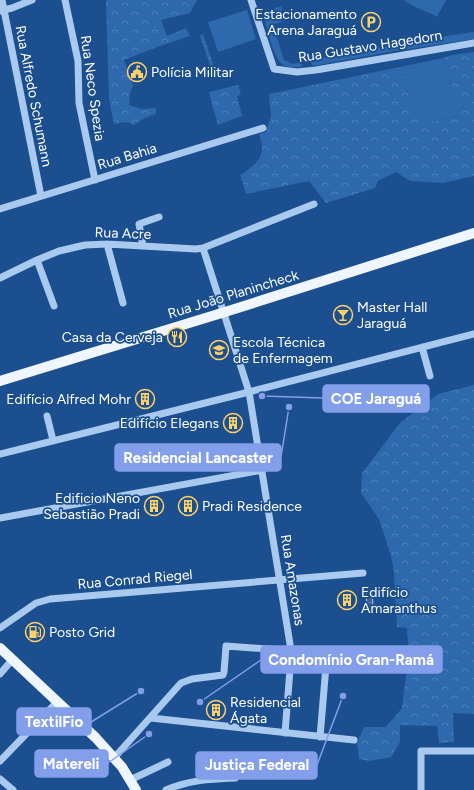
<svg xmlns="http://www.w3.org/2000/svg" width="474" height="790" viewBox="0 0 474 790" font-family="Figtree,sans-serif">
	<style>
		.grass { fill: #2e69ad }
		.forest { fill: url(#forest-crowns) }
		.garden { fill: url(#garden-dots) }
		.water { fill: url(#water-rules); stroke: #9cc4f0 }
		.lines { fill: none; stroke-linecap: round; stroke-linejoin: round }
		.minor { stroke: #a9c9ee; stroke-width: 7 }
		.major { stroke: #f0f6ff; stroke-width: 10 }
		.labels { text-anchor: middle; stroke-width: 3.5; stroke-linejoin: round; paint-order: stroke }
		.poi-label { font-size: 14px; fill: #fff; stroke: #1b4f8f; text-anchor: start }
		.street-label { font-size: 14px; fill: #fff; stroke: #1b4f8f }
		.leader { fill: none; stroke: #839eea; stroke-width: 1.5 }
		.callout-dot { fill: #839eea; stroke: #1b4f8f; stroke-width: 1.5 }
		.callout { fill: #839eea; stroke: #839eea; stroke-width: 1.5 }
		.callout-label { font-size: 15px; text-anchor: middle; font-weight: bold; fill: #fff }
	</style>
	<defs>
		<pattern id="forest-crowns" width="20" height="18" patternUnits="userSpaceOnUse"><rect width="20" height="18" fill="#2e69ad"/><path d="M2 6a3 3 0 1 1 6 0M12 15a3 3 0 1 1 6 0" fill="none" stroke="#4d80b9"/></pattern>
		<pattern id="garden-dots" width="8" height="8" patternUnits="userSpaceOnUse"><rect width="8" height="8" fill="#2e69ad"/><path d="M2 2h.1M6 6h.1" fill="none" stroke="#4d80b9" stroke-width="1.8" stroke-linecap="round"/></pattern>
		<pattern id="water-rules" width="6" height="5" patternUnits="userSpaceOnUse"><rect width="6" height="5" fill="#3c6290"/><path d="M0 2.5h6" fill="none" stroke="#597aa1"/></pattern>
	</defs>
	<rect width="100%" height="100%" fill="#1b4f8f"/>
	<!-- grass -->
	<path class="grass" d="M404,0H446L437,17C426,10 413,8 404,0Z
		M281,6L282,8L281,13L283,21L273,25L284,60L293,64L300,62L302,65L301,67C296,67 290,67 285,66C274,61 268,32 265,20L275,8Z
		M247,10L256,39L218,52L208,22Z
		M474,32V39L395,51L313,66L311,63V60L432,38Z
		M443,58L453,93L458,103V116L426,123L414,112L400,67Z"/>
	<!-- forest -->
	<path class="forest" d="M108,0H197L190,13L161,20L167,36L186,28L190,36L157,47L124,60L133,85L130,93L129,105L142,109L156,108V114L145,118L134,125L126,122L114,124L109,99L106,1Z
		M474,52V176L443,183L410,181L396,172L378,181L375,188L326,203L309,181L246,194L240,175C250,169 263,160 262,147C262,143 260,138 259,134L266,132L271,116L269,94L400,67L414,112L426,123L458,116V103L453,93L443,58L453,55Z
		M238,85L241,94L237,96L242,116L218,125C215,113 211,103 209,92Z
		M474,385V714L453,713L454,742L439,743L437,726L400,725V742L391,757L370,761L359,759L357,743L364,727H386L402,708L404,690L409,659L407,628L397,627L394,573L391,556L379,519L361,493L362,473L400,423L438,394Z"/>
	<!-- garden -->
	<path class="garden" d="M203,34L217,76L214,77L200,36Z"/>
	<!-- water -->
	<path class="water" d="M366,591H372L373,606L367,607Z"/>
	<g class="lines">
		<!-- minor -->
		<path class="minor" d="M2,0L41,196
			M65,0L78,61L79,103L95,180
			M251,0L274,69L297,72L316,70L474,43
			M0,11L12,8L32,0
			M0,209L263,128
			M107,244L123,303
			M143,246L139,224L159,217
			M203,248L249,392L290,644L291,657L285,733
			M37,260L54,306
			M0,278L37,260L59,251L85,245L107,244L196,249L203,248L314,204
			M422,347L430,376
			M47,416L53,440
			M0,454L249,392L474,334
			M0,518L263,470
			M0,628L36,603L50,599L363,573
			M0,674L12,660
			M151,718L354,740
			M320,737L327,654
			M114,758L181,683L192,679L223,675L224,672L226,646L406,659
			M0,761L57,702
			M0,779L13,790
			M130,780L168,762
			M166,790C188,780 211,779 235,778
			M421,790V751H474"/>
		<!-- major -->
		<path class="major" d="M0,381L225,312L474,233
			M0,648L96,738L122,767L136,790"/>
	</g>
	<!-- icons -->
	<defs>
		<symbol id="parking-ring" viewBox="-11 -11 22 22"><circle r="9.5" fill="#1b4f8f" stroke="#ffd166" stroke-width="1.5"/><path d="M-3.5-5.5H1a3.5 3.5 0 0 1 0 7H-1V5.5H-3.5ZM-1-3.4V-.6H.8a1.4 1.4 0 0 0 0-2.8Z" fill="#ffd166"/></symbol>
		<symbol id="civic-ring" viewBox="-11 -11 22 22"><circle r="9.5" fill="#1b4f8f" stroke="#ffd166" stroke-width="1.5"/><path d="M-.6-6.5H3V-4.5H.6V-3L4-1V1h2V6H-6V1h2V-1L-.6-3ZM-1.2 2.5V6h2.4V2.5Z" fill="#ffd166"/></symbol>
		<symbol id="bar-ring" viewBox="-11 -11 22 22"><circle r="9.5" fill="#1b4f8f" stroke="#ffd166" stroke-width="1.5"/><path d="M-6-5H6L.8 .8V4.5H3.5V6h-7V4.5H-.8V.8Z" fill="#ffd166"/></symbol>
		<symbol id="restaurant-ring" viewBox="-11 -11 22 22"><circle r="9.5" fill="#1b4f8f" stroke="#ffd166" stroke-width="1.5"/><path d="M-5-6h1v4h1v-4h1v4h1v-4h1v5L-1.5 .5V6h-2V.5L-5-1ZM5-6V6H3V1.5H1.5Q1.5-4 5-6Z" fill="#ffd166"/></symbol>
		<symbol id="university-ring" viewBox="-11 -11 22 22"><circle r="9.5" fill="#1b4f8f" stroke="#ffd166" stroke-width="1.5"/><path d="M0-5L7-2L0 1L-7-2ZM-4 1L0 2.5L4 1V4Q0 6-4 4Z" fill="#ffd166"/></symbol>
		<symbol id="building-ring" viewBox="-11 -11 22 22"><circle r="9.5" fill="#1b4f8f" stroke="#ffd166" stroke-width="1.5"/><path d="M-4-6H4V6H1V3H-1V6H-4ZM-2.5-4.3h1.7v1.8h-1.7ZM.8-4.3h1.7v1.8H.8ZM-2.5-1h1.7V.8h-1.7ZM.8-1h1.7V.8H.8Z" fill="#ffd166"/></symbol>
		<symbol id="fuel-ring" viewBox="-11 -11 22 22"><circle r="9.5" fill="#1b4f8f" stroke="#ffd166" stroke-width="1.5"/><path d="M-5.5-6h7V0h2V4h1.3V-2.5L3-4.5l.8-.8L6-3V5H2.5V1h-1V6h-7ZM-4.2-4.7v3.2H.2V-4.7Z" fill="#ffd166"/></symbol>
	</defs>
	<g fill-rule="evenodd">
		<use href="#parking-ring" x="360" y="11" width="22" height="22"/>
		<use href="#civic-ring" x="126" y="61" width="22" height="22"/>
		<use href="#bar-ring" x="332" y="304" width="22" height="22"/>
		<use href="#restaurant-ring" x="166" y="326" width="22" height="22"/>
		<use href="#university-ring" x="208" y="339" width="22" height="22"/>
		<use href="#building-ring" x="134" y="388" width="22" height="22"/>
		<use href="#building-ring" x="222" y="412" width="22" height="22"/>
		<use href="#building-ring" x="143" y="495" width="22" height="22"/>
		<use href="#building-ring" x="177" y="495" width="22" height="22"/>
		<use href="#building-ring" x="336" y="589" width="22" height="22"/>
		<use href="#fuel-ring" x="24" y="621" width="22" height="22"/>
		<use href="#building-ring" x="205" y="699" width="22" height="22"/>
	</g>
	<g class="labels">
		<!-- poi labels -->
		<g class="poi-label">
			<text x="357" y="19" text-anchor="end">Estacionamento<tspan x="357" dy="16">Arena Jaraguá</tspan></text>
			<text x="151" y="77">Polícia Militar</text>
			<text x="357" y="312">Master Hall<tspan x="357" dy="16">Jaraguá</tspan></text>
			<text x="163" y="342" text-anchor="end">Casa da Cerveja</text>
			<text x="233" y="347">Escola Técnica<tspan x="233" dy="16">de Enfermagem</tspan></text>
			<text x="131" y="404" text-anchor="end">Edifício Alfred Mohr</text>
			<text x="219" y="428" text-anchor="end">Edifício Elegans</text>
			<text x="140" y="503" text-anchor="end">Edificio Neno<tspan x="140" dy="16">Sebastião Pradi</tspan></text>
			<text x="202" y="511">Pradi Residence</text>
			<text x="361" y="597">Edifício<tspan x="361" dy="16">Amaranthus</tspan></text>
			<text x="49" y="637">Posto Grid</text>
			<text x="230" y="707">Residencial<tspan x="230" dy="16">Ágata</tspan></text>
		</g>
		<!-- street labels -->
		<g class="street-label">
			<text transform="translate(370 46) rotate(-9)" y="5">Rua Gustavo Hagedorn</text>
			<text transform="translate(93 88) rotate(82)" y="5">Rua Neco Spezia</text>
			<text transform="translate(34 96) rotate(79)" y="5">Rua Alfredo Schumann</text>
			<text transform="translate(127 156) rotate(-17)" y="5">Rua Bahia</text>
			<text transform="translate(123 233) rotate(2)" y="5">Rua Acre</text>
			<text transform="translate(233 294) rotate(-17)" y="5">Rua João Planincheck</text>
			<text transform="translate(135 579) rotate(-5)" y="5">Rua Conrad Riegel</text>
			<text transform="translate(293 580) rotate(81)" y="5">Rua Amazonas</text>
		</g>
	</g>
	<!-- callouts -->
	<path class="leader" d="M262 396L323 398M289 407L281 457M200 702L261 660M141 691L91 722M149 734L108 763M343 696L317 765"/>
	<g class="callout-dot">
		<circle cx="262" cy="396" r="4"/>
		<circle cx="289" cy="407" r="4"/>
		<circle cx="200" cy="702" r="4"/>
		<circle cx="141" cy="691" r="4"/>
		<circle cx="149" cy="734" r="4"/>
		<circle cx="343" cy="696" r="4"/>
	</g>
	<g class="callout">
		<rect x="323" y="385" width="106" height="27" rx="4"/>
		<rect x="115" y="444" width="166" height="27" rx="4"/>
		<rect x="261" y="646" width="181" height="27" rx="4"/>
		<rect x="17" y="708" width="74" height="27" rx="4"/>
		<rect x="35" y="750" width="73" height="27" rx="4"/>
		<rect x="196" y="752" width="121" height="27" rx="4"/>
	</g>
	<g class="callout-label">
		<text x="376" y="404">COE Jaraguá</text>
		<text x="198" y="463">Residencial Lancaster</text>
		<text x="351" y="665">Condomínio Gran-Ramá</text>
		<text x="54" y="727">TextilFio</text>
		<text x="71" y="769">Matereli</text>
		<text x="257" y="770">Justiça Federal</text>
	</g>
</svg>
